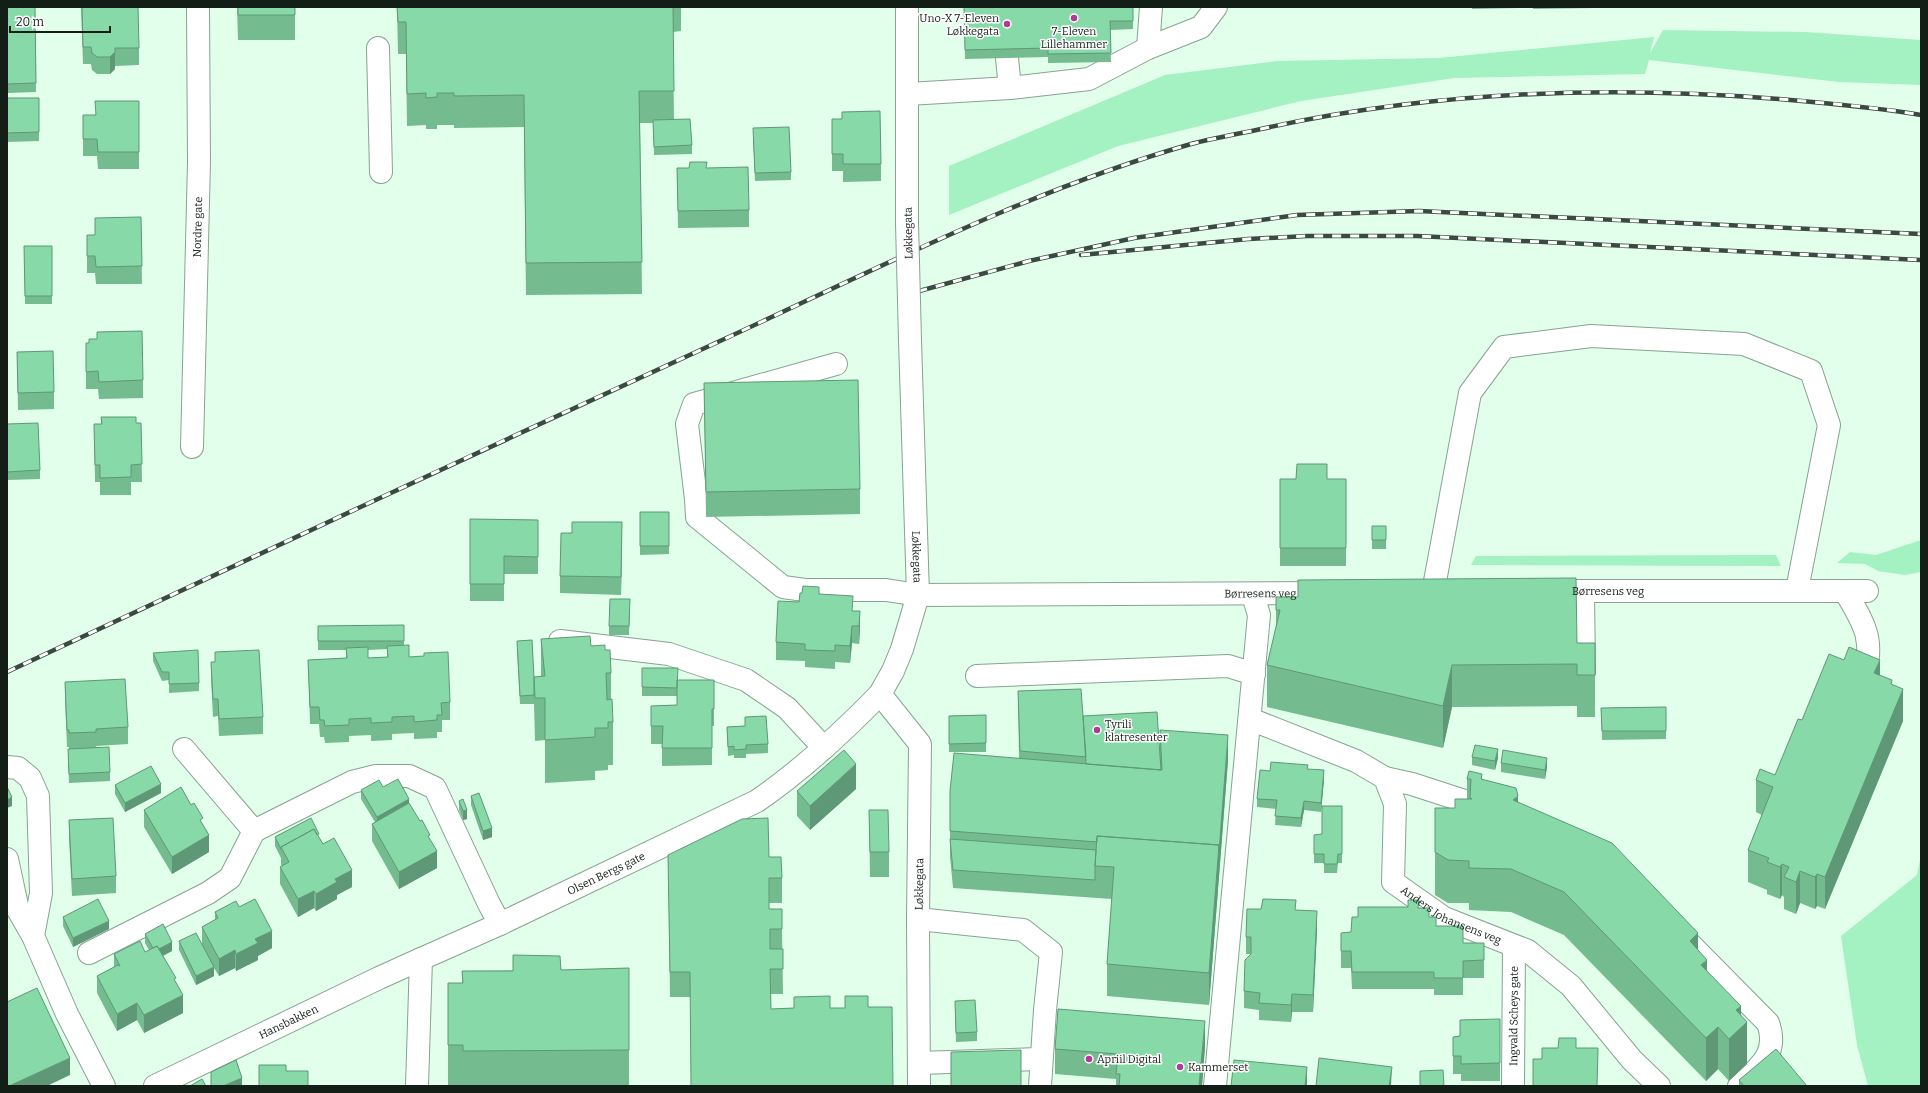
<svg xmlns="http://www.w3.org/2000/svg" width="1928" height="1093" viewBox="0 0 1928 1093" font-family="Bitter,serif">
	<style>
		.green { fill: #a4f2c2 }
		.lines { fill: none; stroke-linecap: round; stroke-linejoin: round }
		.minor-casing { stroke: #87a391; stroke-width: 24 }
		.minor { stroke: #fff; stroke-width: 22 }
		.rail-casing { stroke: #3b4a40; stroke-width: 4.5 }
		.rail { stroke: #fff; stroke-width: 3; stroke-dasharray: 9; stroke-linecap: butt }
		.minor-bridge-casing { stroke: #87a391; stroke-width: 24; stroke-linecap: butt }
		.minor-bridge { stroke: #fff; stroke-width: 22 }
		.wall { fill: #74bb90; fill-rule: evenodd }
		.shaded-wall { fill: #5e9876 }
		.building { fill: #87d9a8; stroke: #5e9876 }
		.poi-dot { fill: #ae3c97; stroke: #fff; stroke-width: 1.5 }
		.labels { text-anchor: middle; stroke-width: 3; stroke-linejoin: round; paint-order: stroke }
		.poi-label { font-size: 11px; fill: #131e17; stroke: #fff; text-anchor: start }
		.street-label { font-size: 11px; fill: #131e17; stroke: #fff }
	</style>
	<rect width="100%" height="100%" fill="#e1ffeb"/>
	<!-- green -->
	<path class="green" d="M1663,30L1805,32L1921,40V85L1839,82L1649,60L1645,74L1454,78L1301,101L1118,146L949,215V166L1165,75L1277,61L1438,58L1654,37L1650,53Z
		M1921,540V572L1905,575L1878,571L1865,564L1837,563L1850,552L1876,555Z
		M1776,555L1781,566L1471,565L1476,556Z
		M1921,855V1086H1868L1857,1045L1841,936L1917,875Z"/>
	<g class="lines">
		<defs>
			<g id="minor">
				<path d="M907,7V223"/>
				<path d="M378,48L381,172"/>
				<path d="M1148,48L1151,7"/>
				<path d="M1007,58L1010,88"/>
				<path d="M908,94L1010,88L1089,79L1148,48L1201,27L1216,7"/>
				<path id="s1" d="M910,340L918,595L902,649L893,671L880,694L920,744L918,919L919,1086"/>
				<path id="s2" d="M836,364L694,404L687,424L696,499L697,517L783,587L805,590H886L918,595L1328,593"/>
				<path id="s3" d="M192,447L199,162L198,7"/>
				<path id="s4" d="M1546,591H1867"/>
				<path d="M1583,591L1584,672"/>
				<path d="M1845,591C1864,624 1875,638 1864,678"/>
				<path d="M1433,592L1470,393L1504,347L1591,336L1744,344L1811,371L1829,425L1797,590"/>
				<path d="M560,641L669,654L746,680L787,708L824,748"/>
				<path d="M977,676L1228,666L1254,674"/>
				<path id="s5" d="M1250,719L1356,761L1385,778L1395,804L1393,882L1444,918L1528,951L1571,986L1632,1060L1659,1086"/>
				<path d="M184,749L254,831L352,782L376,776H409L435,788L489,904L500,924"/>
				<path d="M7,767L18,768L30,778L38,796L41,893L33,936L67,1014L104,1086"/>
				<path d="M1385,778L1412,784L1492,810"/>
				<path d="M7,859L18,910L33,936"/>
				<path d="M918,919L1023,930L1051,952L1045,1010L1040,1086"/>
				<path d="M1686,940L1768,1023C1779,1053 1760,1067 1739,1086"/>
				<path d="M89,953L208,893L230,878L254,831"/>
				<path d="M919,1063L1041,1059"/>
				<path id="s6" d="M155,1086L379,978L421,959"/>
				<path id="s7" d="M417,1086L421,959L500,924L757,801C802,770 842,733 880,694"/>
				<path d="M1215,1086L1259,615L1253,595"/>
				<path id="s8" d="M1513,1086L1514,946"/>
			</g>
		</defs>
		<!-- minor casing -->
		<use href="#minor" class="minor-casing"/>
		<!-- minor -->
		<use href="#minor" class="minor"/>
		<defs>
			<path id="rail" d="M1081,255L1248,239L1307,236H1417L1921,260
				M901,296L1029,261L1134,238L1297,215L1419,211L1921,234
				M7,672C244,561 482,450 720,341C875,270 1027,191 1191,144C1214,138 1238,134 1261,129C1432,91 1605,85 1779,99C1826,103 1874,107 1921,115"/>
		</defs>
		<!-- rail casing -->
		<use href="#rail" class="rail-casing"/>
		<!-- rail -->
		<use href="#rail" class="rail"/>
		<defs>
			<path id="minor-bridge" d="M907,223L910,340"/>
		</defs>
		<!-- minor-bridge casing -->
		<use href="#minor-bridge" class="minor-bridge-casing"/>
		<!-- minor-bridge -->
		<use href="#minor-bridge" class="minor-bridge"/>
	</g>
	<!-- wall -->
	<path class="wall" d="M7,7H35L36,92L7,93Z
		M81,7L139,48V65L115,66V69L110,74H97L92,70L91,64H83Z
		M237,7H295V40H238Z
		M324,7H381L324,8Z
		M397,7H681V31L673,32L674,120L692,145V154L654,155L653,123H640L642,294L526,295L524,127L454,128V125H437V129H426V125L407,126L406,54H398Z
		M964,7H1133V29L1110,30L1111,62L1048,63V57L965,59Z
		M1472,7H1519V8L1472,9Z
		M1533,7H1594V8L1533,9Z
		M7,98H39V141L7,142Z
		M139,101V169H98L97,156H83V115H95Z
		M832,119L881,164V181L843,182V171H832Z
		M753,136L791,172V180L755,181Z
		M677,168H707L749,210V227L678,228Z
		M141,217L142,284H96L95,273H87V235H95Z
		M24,246H52V304H25Z
		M86,343L143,380V398L99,399L98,389H86Z
		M17,352L54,392V409L18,410Z
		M704,383L860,489V514L706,517Z
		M101,417L136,423H141L142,482H131V495H100V482H95L94,424H101Z
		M7,424L40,470V479L7,480Z
		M1280,479H1346V566H1280Z
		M640,512H669V554L640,555Z
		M470,519L538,520V574H504V601H470Z
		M1372,526L1386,540V549H1372Z
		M622,540L621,595L560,593V576Z
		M819,594L853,611L860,628L859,644L852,643L850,663L835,662V669L805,667V661L776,660V642L799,602Z
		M1276,597L1577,643H1595V717H1577V706L1452,707L1443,748L1267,707V665L1276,628Z
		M630,608L629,635H609V626Z
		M404,625V645L409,657L450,702V720H442V732H437V738L414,739V733L392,734V740L371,741V735L349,736V742L325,743L324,737H320L319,724H310L308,660L346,658V650H318V626ZM387,649V657L368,658V650Z
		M541,639L591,646L605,650L611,673V699L613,722V765H608V770L595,771V780L545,783V740L535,741L534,704H520L517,649V641L534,677L541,676Z
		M215,652L263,717V734L219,736L218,716L213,717L211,679V662H215Z
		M153,653L199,683V691L169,693V680L162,681L153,661Z
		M642,668L678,680H714V726H712V765L662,766V744H651V706L677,705V696H642Z
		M1880,675L1892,685L1903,721L1825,909L1817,906L1815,909L1800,903L1796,914L1784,909V897L1782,895L1780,899L1767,894V890L1748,882V850L1762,815L1756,812V780L1775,775L1802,720Z
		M65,682L128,727V744L96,746V748L110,772V781L69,783L68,758V749H69V747H67L65,699Z
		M1018,691L1083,716L1160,751V730L1228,760L1209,1005L1107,996V964L1112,899L953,888L950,856V791L1019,758Z
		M1666,707V739L1602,740L1601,708Z
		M986,715V752H949V716Z
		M745,717L768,744V753L746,754V758H734V755L728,756L727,727L745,726Z
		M1472,757L1498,758L1495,770L1472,765Z
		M1501,763L1547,767L1545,779L1501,772Z
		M1307,769L1324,779L1321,812L1304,810L1301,827L1275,825L1276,809L1257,807V799L1270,771Z
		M1467,779H1482L1518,803L1698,949L1707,971L1741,1014L1747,1064L1729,1081L1718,1069L1706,1081L1564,935L1511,912L1469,910V903H1448L1435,895V808H1455L1467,799Z
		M115,785L161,793L125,812L115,794Z
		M383,787L409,803L430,840L437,868L399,889L372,841V824L375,822L361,799V790Z
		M856,789L810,830L797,816V791Z
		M471,796L492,837L483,840L471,805Z
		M459,801L467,819L463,820L459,810Z
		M1342,806V863H1338L1337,873H1324V863H1314V835L1322,834Z
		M144,810L203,824L209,852L172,874L144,827Z
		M869,810L889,852V877H870Z
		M69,820L116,876V893L72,896L69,838Z
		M275,837L319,838L323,844L352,887L337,895V899L316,911L314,908L298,917L280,884V867L282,866L281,865V858L275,846Z
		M668,855L769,857L782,878V903H769V909L782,929L783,994H771V1009L794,1008V997L830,1008H845V996L868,1007L893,1086L690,997H670Z
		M239,907L272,948L258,956V960L236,971L235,968L219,976L214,968V976L196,985L179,950V941L202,944V927L215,920V912Z
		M1408,907L1419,908L1429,917L1436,926L1463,943L1484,960V978H1463V995H1434V989H1352L1351,968H1341V933L1351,932L1358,917Z
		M1296,910L1317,929L1313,1012H1292L1291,1022L1259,1020V1010L1244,1008V991L1250,954H1246V937Z
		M63,917L109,929L73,947L63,926Z
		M145,934L172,951L163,956L176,983L183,1013L144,1033L137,1020L117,1031L97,993V976L114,967V954L145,952L149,950L145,943Z
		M629,968V1086H448V983H462V971L561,970Z
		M955,1001L977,1032V1041L956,1042Z
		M1500,1019V1081H1461V1074H1453V1037L1460,1036Z
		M1205,1046L1202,1086H1116V1079L1055,1074V1049Z
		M1739,1080L1807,1086H1739Z"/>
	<!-- shaded-wall -->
	<path class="shaded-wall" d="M115,48V69L110,74V57Z
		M622,522V540L621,595V577Z
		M860,611V628L859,644V626Z
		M852,626V643L850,663V646Z
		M1880,660V692L1874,673Z
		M1452,665V707L1443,748V706Z
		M1903,689V721L1825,909V877Z
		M1228,735V760L1209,1005V973Z
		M1498,749V758L1495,770V761Z
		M1547,758V767L1545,779V770Z
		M856,764V789L810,830V806Z
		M1324,770V779L1321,812V803Z
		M161,784V793L125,812V803Z
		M1518,796V839L1513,800Z
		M12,797V806L7,808V800Z
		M409,799V808L377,826V817Z
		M1304,801V810L1301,827V818Z
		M467,810V819L463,820V811Z
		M492,828V837L483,840V831Z
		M209,835V852L172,874V857Z
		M437,851V868L399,889V872Z
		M1782,864V895L1780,899V867Z
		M352,870V887L337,895V899L316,911V894L335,879Z
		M1800,871V903L1796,914V882Z
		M1817,874V906L1815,909V877Z
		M314,891V908L298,917V899Z
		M1317,911V929L1313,1012V995Z
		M109,921V929L73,947V938Z
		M272,931V948L258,956V960L236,971V954L255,939Z
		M1698,933V976L1690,941Z
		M172,942V951L154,960V952Z
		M235,950V968L219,976V959Z
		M1707,960V1002L1701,965Z
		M214,967V976L196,985V976Z
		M1292,994V1012L1291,1022V1005Z
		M183,995V1013L144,1033V1015Z
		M137,1003V1020L117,1031V1014Z
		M1741,1006V1028L1747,1022V1064L1729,1081V1039L1736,1010Z
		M1205,1021V1046L1202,1086H1199Z
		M1718,1027V1069L1706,1081V1038Z
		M70,1058V1075L47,1086H9Z
		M1307,1067V1085L1306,1086H1305Z
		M1392,1067L1391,1086H1389Z
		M242,1078V1086H223Z"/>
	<!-- building -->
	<path class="building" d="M7,7H35L36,83L7,84Z
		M82,7H138L139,48H115V52L110,57H97L92,53L91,47H83Z
		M238,7H295V15H238Z
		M397,7H673L674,91H639L642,262L526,263L524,95L454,96V93H437V97L426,98V93L407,94L406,22H398Z
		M964,7H1133V21H1110L1111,53L1048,54V48L965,50Z
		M7,98H39V132L7,133Z
		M95,101H139V152H98L97,139H83V115H96Z
		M880,111L881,164H843V154H832V119H842V112Z
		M690,119L692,145L654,147L653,120Z
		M789,127L791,172L755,173L753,128Z
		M690,162H707L706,168L748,167L749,210L678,211L677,168H689Z
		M141,217L142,266L96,267L95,256H87V235H95V218Z
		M24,246H52V296H25Z
		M142,331L143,380L99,382L98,371L86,372V343H89V339H97V332Z
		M53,351L54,392L18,393L17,352Z
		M858,380L860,489L706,492L704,383Z
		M101,417H136V423H141L142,464L131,465V477L100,478V465H95L94,424H102Z
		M38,423L40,470L7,472V424Z
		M1297,464H1327V479H1346V548H1280V479H1296Z
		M640,512H669V546H640Z
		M470,519L538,520V557L504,556V584H470Z
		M572,522H622L621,577L560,576L561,533H572Z
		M1372,526H1386V540H1372Z
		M1576,578L1577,643H1595V675H1577V664L1452,665L1443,706L1267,665L1280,610H1276V597H1298V580Z
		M803,586L819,587V594L853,596L852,611H860L859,626H852L850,646L835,645V651L805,650V644L776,642L778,601L799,602L800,593H802Z
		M610,599H630L629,626H609Z
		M404,625V641H318V626Z
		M590,636L591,646L605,645V650H610L611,673H606L607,700L612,699L613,722H608V728H595V737L545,740V698H535L534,677L545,676L541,639Z
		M532,640L534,677V695L520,696L517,641Z
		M409,645V657L424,656V653L448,652L450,702L441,703L442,715H437V720L414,722V716L392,717V722L371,723V718L349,719V725L325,726L324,720H320L319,707H310L308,660L347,658L346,648L368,647V658L388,657L387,646Z
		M1849,647L1880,660L1874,673L1892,680L1891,684L1903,689L1825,877L1817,874L1815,877L1800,871L1796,882L1784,877L1789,867L1782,864L1780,867L1767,862L1769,858L1748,850L1773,787L1756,780L1760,769L1775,775L1798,719L1802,720L1829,654L1844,660Z
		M198,650L199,683L169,684V672H162L153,653Z
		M259,650L263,717L219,719L218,699H213L211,662H215V652Z
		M642,668H678L677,688L642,687Z
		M125,679L128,727L96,729V732L69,733V730H67L65,682Z
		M677,680H714V709H712V748H662L663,726H651V706L677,705Z
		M1081,689L1086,757L1020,751L1018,691Z
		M1666,707V731H1602L1601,708Z
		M1157,712L1161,770L1086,764L1083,716Z
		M986,715V743L949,744V716Z
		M766,716L768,744L746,745V749L734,750V746L728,747L727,727L745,726V717Z
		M1160,730L1228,735L1219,852V845L1097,836V842L950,831V791L954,753L1162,770Z
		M1475,745L1498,749L1495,761L1472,757Z
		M109,747L110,772L69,774L68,749Z
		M844,750L856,764L810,806L797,791Z
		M1503,750L1547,758L1545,770L1501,763Z
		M1271,762L1308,765L1307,769L1324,770L1321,803L1304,801L1301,818L1275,816L1277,800L1257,799L1260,770L1270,771Z
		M151,766L161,784L125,803L115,785Z
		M1469,771L1482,774L1481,779L1516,788L1518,796L1513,800L1612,843L1698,933L1690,941L1707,960L1701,965L1741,1006L1736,1010L1747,1022L1729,1039L1718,1027L1706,1038L1564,892L1511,869L1469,868V861L1448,860L1435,852V808H1455V799H1472L1470,797L1471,779H1467Z
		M398,779L409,799L377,817L361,790L379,780L383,787Z
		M7,787L12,797L7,800Z
		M181,787L191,805L194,803L203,818L200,820L209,835L172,857L144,810Z
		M479,793L492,828L483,831L471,796Z
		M463,799L467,810L463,811L459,801Z
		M409,803L420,821L422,820L430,835L428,836L437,851L399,872L372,824Z
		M1322,806H1342V854H1338L1337,864H1324V854H1314V835L1322,834Z
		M869,810H888L889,852H870Z
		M113,818L116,876L72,879L69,820Z
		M311,818L319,834L317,835L314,829L281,847V849L275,837Z
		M768,818L769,857H781L782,878H769V909H782V929H770V949H783V969H770L771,1009L794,1008V997L830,996V1008H845V996H868V1007H892L893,1086H691L690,972H670L668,855L742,819Z
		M314,829L323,844L334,838L352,870L335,879L337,882L316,894L314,891L298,899L280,867L289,862L281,847Z
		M1097,836L1219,845L1209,973L1107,964L1114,867L1095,866Z
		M950,839L1096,850L1095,866V880L953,870Z
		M98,899L109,921L73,938L63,917Z
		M255,899L272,931L255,939L258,943L236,954L235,950L219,959L202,927L218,918L215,912L236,901L239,907Z
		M1263,899L1296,900L1295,910L1317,911L1313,995L1292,994L1291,1005L1259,1003L1260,993L1244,991L1245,960L1251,954V937H1246L1247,909H1261Z
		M1408,900H1419L1418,908H1429V917H1436V926H1463V943H1484V960L1463,961V978H1434V972H1352L1351,951H1341V933L1351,932L1352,917H1358V907H1408Z
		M163,924L172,942L159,949L157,946L153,948L145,934Z
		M196,933L214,967L196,976L179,941Z
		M140,941L145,952L157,946L176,978L174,979L183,995L144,1015L137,1003L117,1014L97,976L118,965L120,966L114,954Z
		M513,955L560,956L561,970L629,968V1050L463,1051V1045H448V983H463L462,971H513Z
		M37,988L70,1058L9,1086H7V1002Z
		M975,1000L977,1032L956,1033L955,1001Z
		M1058,1009L1205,1021L1199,1086H1119L1120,1074H1116L1118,1054L1055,1049Z
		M1500,1019V1063L1461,1064V1056H1453V1037L1460,1036V1020Z
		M1559,1038H1576V1048H1598L1597,1086H1533V1059H1542V1048H1558Z
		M1776,1049L1807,1086H1744L1739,1080Z
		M1021,1050V1086H951V1052Z
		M1319,1058L1392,1067L1389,1086H1316Z
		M236,1060L242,1078L223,1086H211V1072Z
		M1234,1060L1307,1067L1305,1086H1231Z
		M259,1065H286V1071H308V1086H259Z
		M1443,1070L1444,1086H1420V1071Z
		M202,1079L206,1086H190Z"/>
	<!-- markers -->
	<g class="poi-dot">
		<circle cx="1074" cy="18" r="4"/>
		<circle cx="1007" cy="24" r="4"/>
		<circle cx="1097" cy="730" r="4"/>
		<circle cx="1089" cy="1059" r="4"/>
		<circle cx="1180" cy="1067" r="4"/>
	</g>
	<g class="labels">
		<!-- poi labels -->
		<g class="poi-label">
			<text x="999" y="22" text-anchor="end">Uno-X 7-Eleven<tspan x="999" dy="13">Løkkegata</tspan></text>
			<text x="1074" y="35" text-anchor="middle">7-Eleven<tspan x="1074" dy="13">Lillehammer</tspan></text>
			<text x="1105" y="728">Tyrili<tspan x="1105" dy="13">klatresenter</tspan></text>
			<text x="1097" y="1063">Apriil Digital</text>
			<text x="1188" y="1071">Kammerset</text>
		</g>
		<!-- street labels -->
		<g class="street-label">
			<text dy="4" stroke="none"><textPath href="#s3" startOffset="220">Nordre gate</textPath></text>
			<text transform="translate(908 233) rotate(-91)" y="4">Løkkegata</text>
			<text dy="4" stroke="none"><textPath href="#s1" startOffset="217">Løkkegata</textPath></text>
			<text dy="4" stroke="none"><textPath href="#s4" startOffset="62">Børresens veg</textPath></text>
			<text dy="4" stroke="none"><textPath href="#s2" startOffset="851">Børresens veg</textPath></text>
			<text dy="4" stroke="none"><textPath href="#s7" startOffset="331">Olsen Bergs gate</textPath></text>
			<text transform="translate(919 884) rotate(-89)" y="4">Løkkegata</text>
			<text dy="4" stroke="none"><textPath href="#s5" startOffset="321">Anders Johansens veg</textPath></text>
			<text dy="4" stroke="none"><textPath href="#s8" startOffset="70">Ingvald Scheys gate</textPath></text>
			<text dy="4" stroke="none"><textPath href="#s6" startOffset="148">Hansbakken</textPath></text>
		</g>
	</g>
	<!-- border -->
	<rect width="1928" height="1093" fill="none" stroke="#131e17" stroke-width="16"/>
	<!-- scale -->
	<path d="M10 26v6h100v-6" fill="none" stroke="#131e17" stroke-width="2"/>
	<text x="16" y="26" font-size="12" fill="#131e17" stroke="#ffffff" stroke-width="3" paint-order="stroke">20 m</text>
</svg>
